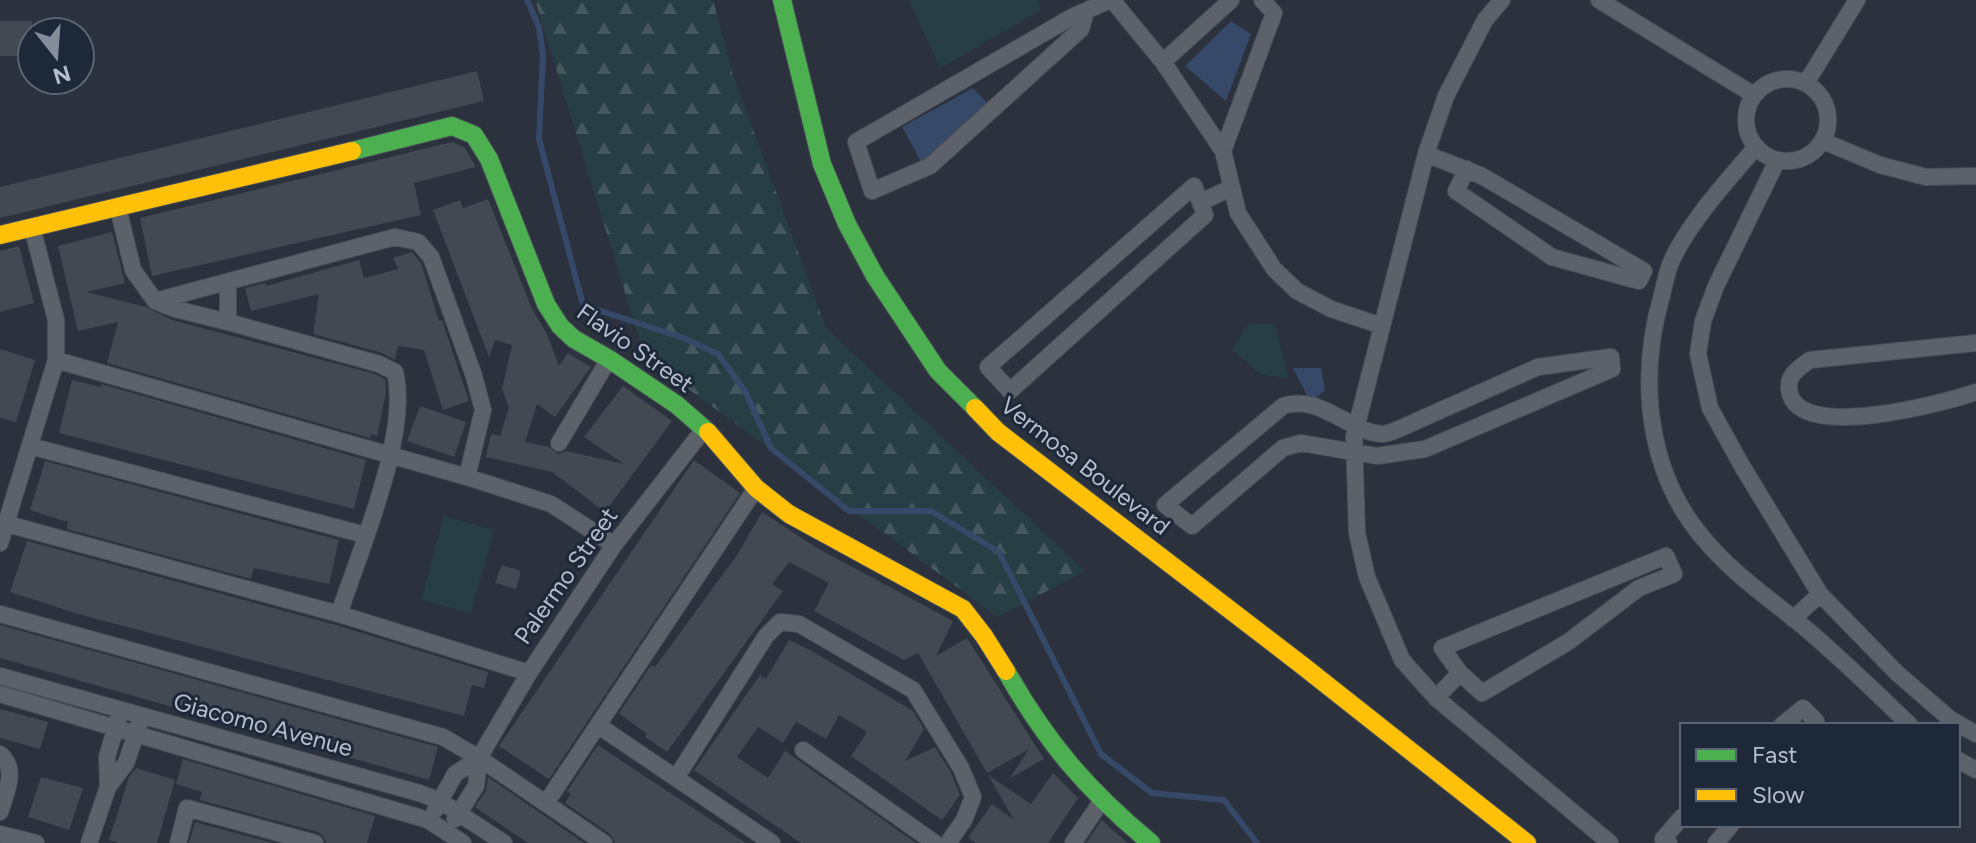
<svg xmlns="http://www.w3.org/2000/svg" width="1976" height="843" viewBox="0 0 1976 843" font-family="Figtree,sans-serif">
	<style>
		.green { fill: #273e44 }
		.forest { fill: url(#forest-firs) }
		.water { fill: #364969 }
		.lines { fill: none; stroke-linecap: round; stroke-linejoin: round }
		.stream { stroke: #364969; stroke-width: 6 }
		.building { fill: #434952 }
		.street-casing { stroke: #484d56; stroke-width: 18 }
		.fast-casing { stroke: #484d56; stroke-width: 20 }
		.slow-casing { stroke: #484d56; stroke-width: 20 }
		.street { stroke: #5d616a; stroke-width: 16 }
		.fast { stroke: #4caf50; stroke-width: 18 }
		.slow { stroke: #ffc107; stroke-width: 18 }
		.labels { text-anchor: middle; stroke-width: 6; stroke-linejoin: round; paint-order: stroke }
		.street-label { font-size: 24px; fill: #b6becd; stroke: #1d2839 }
	</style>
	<defs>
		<pattern id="forest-firs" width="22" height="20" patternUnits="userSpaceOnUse" patternTransform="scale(2)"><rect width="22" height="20" fill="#273e44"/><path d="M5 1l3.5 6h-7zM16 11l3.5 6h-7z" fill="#44585e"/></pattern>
	</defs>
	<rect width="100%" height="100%" fill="#2b323d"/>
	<!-- green -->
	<path class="green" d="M909,0H1037L1041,10L946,65L939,66Z
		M1274,323L1289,379L1260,374L1232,350L1248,324Z
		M444,516L494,530L471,613L421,600Z"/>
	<!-- forest -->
	<path class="forest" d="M535,0H713L732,72L826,328L1085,571L998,617L645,357Z"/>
	<!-- water -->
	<path class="water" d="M1231,21L1251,34L1226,101L1185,66Z
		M973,88L991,107L925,169L902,127Z
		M1293,368H1321L1325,390L1311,403Z"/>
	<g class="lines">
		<!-- stream -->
		<path class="stream" d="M527,0L539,27L543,55L539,139L583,305L683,338L718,354L745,391L771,448L849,511H931L999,552L1101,754L1152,793L1224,800L1257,843"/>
	</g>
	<!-- building -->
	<path class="building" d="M0,21H32V56H0Z
		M477,71L484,101L0,218V187Z
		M452,142L464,147L476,167L414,183L421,215L152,276L140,218Z
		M488,199L532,309L547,334L559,366L568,353L591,367L555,417L537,404L525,442L549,447L558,454L566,451L624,464L584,437L623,386L672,421L605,512L552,472L486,457L491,434L500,436L509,408L502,389L512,345L495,340L489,357L433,210L460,200L463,208Z
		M112,232L125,283L87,292L146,307L172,320L375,374L385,379L386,392L377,436L371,434L370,438L107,363L118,322L78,331L58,246Z
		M19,246L34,303L0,312V251Z
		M412,252L421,263L439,321L442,320L469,401L443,410L424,350L398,346L395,360L382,353L313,334L319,294L251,311L245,288L265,283L266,286L359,260L364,278L398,269L393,258Z
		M0,349L35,360L16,422L0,418Z
		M72,380L101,387V384L366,460L354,509L59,433Z
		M420,406L466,422L454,457L407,441Z
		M694,460L740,493L549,779L499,746Z
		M45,461L339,540L329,584L254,568L251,579L67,529L68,522L30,510Z
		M762,512L817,548L953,621L936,656L967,638L1044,759L1010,778L1029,749L987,773L918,653L904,660L814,611L829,583L789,562L772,584L783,591L667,752L645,737L647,734L619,713L651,665L655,667L737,555Z
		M27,541L336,625L488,672L484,688L472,685L464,716L78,614L10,592Z
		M502,565L521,571L516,589L495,583Z
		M0,625L438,747L429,780L0,658Z
		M789,640L812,651L913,711L924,729L905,761L935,747L951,773L960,795L942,820L851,756L867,732L839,715L826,739L796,722L783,743L758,727L737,757L768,778L785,751L916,843H801L694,770L760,675L766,679Z
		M0,709L48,722L40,749L0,738Z
		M598,745L625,763L746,843H615L610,834L565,803L571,794L567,791Z
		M183,759L375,816L367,843H326L323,836L318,832L200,800L202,792L176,784Z
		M136,768L175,780L157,843H119L109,840L129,777Z
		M1053,773L1078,798L1048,843H976L968,838L992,804L1014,820L988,775L1031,804Z
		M41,777L83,788L69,830L28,817Z
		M488,777L584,843H528L516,835L475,807L486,791Z
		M1102,820L1109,827L1128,843H1086Z
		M195,822L273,843H189Z"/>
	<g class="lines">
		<defs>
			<path id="street" d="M1112,0L1163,62L1223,151
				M1262,0L1274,13L1223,151L1238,213L1274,269L1297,291L1331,309L1382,326
				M1502,0L1485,20L1446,96L1426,154L1354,436L1357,533L1367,577L1402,660L1436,698L1610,843
				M1599,0L1754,95
				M1086,12L1081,29L930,166L872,191L856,142L1070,18L1110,0
				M1163,62L1231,0
				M1746 120a41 41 0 1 1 82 0a41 41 0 1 1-82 0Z
				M1806,83L1857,0
				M1823,141L1880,165L1926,177L1976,176
				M1756,147C1728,180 1690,221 1672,260C1667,270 1665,283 1662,295C1637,381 1647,478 1710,546C1735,574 1764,595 1793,618C1834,651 1872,689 1910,725
				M1426,154L1482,176L1644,271L1639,281L1552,257L1456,191L1467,169
				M1777,161L1716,286L1703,321L1698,354L1710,408L1742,466L1820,594L1897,673L1950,719L1976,734
				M1194,186L1205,215L1010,391L988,367Z
				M1201,202L1231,188
				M118,208L133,270L155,301L175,309L228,322L379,364L395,372C410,435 360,550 339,614
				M228,283V322
				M155,301L395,237L418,242L431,257L474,376L483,410L467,477
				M1976,343L1810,360C1797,369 1785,377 1790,394C1803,441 1944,403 1976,392
				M1611,357L1612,369L1425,449L1377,456L1301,443L1283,448L1192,526L1165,505L1283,406C1319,393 1349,432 1382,434C1388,434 1396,430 1401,428L1538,367Z
				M56,360L467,477L551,504L614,545
				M559,443L609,359
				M30,446L365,535
				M7,524L339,614L529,673
				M0,543L56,360V320L32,227
				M1666,556L1674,574L1639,588L1568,642L1482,693L1460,673L1442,648Z
				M0,614L443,737L479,758L604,843
				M1793,619L1820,594
				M0,676L419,793L440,801L504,843
				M0,694L428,820L463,843
				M1436,698L1460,673
				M1782,725L1803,708L1816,721L1812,725
				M599,726L772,843
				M803,750L935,843
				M0,754C18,768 6,794 0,812
				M1958,760L1976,770
				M676,778L766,636L780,622L799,624L913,690L961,768L973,797L964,820L948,843
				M108,787L126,763L139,725
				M546,803L756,488
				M435,810L455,774L479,758
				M455,819L476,786L479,758L529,673L614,545L704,429
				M0,834L36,843
				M89,843L108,787L107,757L118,719
				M178,843L187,808L315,843
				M1073,843L1101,802
				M1669,843L1663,839L1682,817
				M1716,843L1731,825"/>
			<path id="fast" d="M782,0L822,164L847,224L875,276L938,371L975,408
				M352,151L452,126L474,135L489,159L546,304L560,326L574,339L609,359L677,405L708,432
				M1006,671C1047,743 1087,790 1151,843"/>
			<path id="slow" d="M0,235L352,151
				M975,408L998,432L1303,666L1527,843
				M708,432L756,488L789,514L963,609L984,636L1006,671"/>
		</defs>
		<!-- street casing -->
		<use href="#street" class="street-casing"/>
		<!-- fast casing -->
		<use href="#fast" class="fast-casing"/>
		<!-- slow casing -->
		<use href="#slow" class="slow-casing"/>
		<!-- street -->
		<use href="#street" class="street"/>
		<!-- fast -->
		<use href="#fast" class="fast"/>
		<!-- slow -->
		<use href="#slow" class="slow"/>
	</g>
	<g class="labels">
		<!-- street labels -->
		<g class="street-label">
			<text transform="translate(635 348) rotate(35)" y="8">Flavio Street</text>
			<text transform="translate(1085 466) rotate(38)" y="8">Vermosa Boulevard</text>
			<text transform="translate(566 576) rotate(-55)" y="8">Palermo Street</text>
			<text transform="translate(263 725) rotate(15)" y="8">Giacomo Avenue</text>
		</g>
	</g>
	<!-- legend -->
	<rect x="1680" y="723" width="280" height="104" fill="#1d2839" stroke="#5a6474" stroke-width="2"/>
	<rect x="1696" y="749" width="40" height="12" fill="#4caf50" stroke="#5a6474" stroke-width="2"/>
	<text x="1752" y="763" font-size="24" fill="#b6becd">Fast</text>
	<rect x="1696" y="789" width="40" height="12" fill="#ffc107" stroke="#5a6474" stroke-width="2"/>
	<text x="1752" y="803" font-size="24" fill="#b6becd">Slow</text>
	<!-- north arrow -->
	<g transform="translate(56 56) rotate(163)"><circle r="38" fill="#1d2839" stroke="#5a6474" stroke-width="2"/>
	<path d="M0-6L14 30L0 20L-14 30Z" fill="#858d9b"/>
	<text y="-12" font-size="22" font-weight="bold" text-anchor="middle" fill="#b6becd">N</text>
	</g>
</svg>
